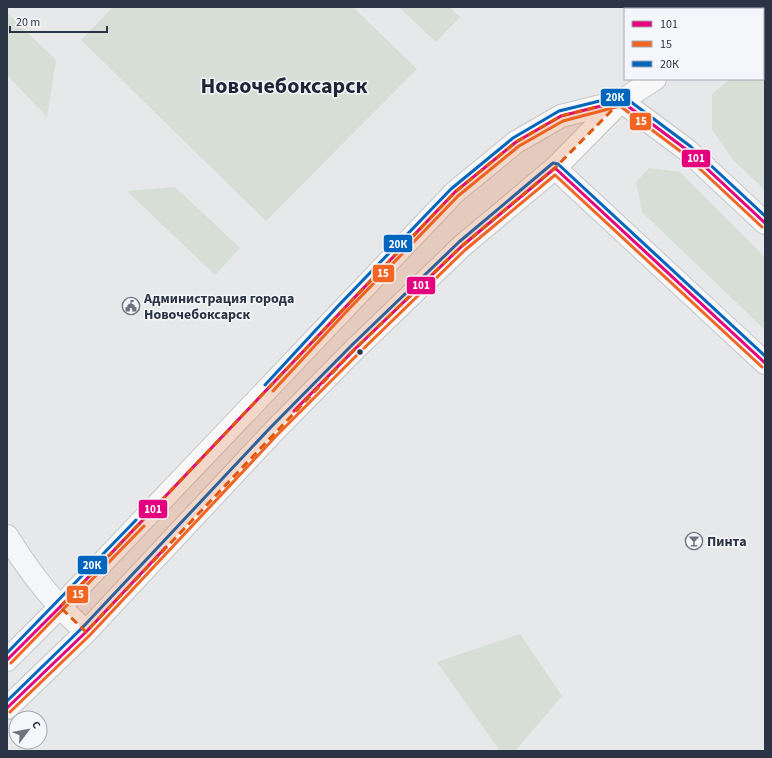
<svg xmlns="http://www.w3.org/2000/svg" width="772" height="758" viewBox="0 0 772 758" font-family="'Source Sans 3',sans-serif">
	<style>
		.green { fill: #d6ded6 }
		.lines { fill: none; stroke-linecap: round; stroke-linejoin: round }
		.street-casing { stroke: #c4c6c8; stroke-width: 24 }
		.secondary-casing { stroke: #c4c6c8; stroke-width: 24 }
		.street { stroke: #f5f6f7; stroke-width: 22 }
		.secondary { stroke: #f8f8f8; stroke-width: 22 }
		.bus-1-casing { stroke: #f4f6f9; stroke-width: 6 }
		.bus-2-casing { stroke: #f4f6f9; stroke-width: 6 }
		.bus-3-casing { stroke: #f4f6f9; stroke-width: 6 }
		.bus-1 { stroke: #e5007d; stroke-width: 3 }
		.bus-2 { stroke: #f26522; stroke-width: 3 }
		.bus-3 { stroke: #0065bd; stroke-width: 3 }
		.marked { fill: #df570f; fill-opacity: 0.2; stroke: #df570f; stroke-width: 3; stroke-dasharray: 8 5; stroke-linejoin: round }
		.bus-dot { fill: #2b3445; stroke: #f4f6f9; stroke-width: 1.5 }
		.labels { text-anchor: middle; stroke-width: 3; stroke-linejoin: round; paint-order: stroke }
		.poi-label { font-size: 14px; font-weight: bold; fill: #2b3445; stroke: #f4f6f9; text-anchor: start }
		.town-label { font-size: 22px; font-weight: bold; fill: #1d2536; stroke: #f4f6f9 }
		.line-badge { stroke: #f4f6f9; stroke-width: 1.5 }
		.badge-label { font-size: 11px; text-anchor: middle; font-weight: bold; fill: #fff }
	</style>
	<rect width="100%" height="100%" fill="#e6e8ea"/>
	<!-- green -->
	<path class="green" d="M113,7H353L417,69L266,221L81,40Z
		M399,7H449L460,17L436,42Z
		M7,13L56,60L47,117L7,75Z
		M765,50V190L734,161L712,130V94L730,79H763V52Z
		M649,168L680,172L765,257V330L642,212L636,182Z
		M175,187L240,248L215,275L127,191Z
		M520,634L562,696L515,751H500L437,662Z"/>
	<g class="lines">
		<defs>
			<path id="street" d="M7,536C23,562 39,584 60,607"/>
			<path id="secondary" d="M759,9L762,7
				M621,101L687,150L765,223
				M555,168L765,363
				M60,607L86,632
				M7,660L60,607L455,192L516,142L561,116L621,101
				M7,708L86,632L274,431L355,349L462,246L555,168L621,101L655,79"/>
		</defs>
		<!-- street casing -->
		<use href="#street" class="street-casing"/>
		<!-- secondary casing -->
		<use href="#secondary" class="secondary-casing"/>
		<!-- street -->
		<use href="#street" class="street"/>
		<!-- secondary -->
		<use href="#secondary" class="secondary"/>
		<defs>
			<path id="bus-1" d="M621,101L687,150L765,223
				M555,168L765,363
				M294,411L355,349L462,246L555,168
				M7,660L60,607L455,192L516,142L561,116L621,101
				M7,708L86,632L166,547"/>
			<path id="bus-2" d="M273,391L346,312L458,196L519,146L563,121L620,106L684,154L762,227
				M11,663L144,526
				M10,712L90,635L278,434L359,353L465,250L555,175L762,367"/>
			<path id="bus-3" d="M265,385L338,306L451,189L513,138L559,111L620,96H623L690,146L765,216
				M7,653L136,520
				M7,701L82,628L270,428L352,345L459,242L553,163L558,164L765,356"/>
		</defs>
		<!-- bus-1 casing -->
		<use href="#bus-1" class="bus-1-casing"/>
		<!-- bus-2 casing -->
		<use href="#bus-2" class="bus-2-casing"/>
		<!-- bus-3 casing -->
		<use href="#bus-3" class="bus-3-casing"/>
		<!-- bus-1 -->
		<use href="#bus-1" class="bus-1"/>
		<!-- bus-2 -->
		<use href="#bus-2" class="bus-2"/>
		<!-- bus-3 -->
		<use href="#bus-3" class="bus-3"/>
	</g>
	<!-- marked area -->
	<path class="marked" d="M621,101L555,168L462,246L355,349L86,632L60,607L455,192L516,142L561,116Z"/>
	<!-- icons -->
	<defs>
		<symbol id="civic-ring" viewBox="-11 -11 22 22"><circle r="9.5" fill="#f4f6f9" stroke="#6c737f" stroke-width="1.5"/><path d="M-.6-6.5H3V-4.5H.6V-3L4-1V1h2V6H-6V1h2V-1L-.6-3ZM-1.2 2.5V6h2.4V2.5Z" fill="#6c737f"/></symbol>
		<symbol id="bar-ring" viewBox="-11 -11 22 22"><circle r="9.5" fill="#f4f6f9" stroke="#6c737f" stroke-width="1.5"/><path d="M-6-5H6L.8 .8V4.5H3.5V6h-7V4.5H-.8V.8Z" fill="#6c737f"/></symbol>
	</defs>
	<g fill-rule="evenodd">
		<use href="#civic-ring" x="121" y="296" width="20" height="20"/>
		<use href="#bar-ring" x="684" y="531" width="20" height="20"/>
	</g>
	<!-- markers -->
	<circle class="bus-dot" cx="360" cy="352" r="3.5"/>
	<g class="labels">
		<!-- poi labels -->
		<g class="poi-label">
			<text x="144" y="303">Администрация города<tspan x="144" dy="16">Новочебоксарск</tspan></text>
			<text x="707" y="546">Пинта</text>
		</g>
		<!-- town labels -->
		<g class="town-label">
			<text x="284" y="93">Новочебоксарск</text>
		</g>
	</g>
	<g class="line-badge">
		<rect x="600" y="88" width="31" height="19" rx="4" fill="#0065bd"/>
		<rect x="629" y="112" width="23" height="19" rx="4" fill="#f26522"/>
		<rect x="681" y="149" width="30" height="19" rx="4" fill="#e5007d"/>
		<rect x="383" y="234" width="30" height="19" rx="4" fill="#0065bd"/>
		<rect x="372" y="264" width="23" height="19" rx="4" fill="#f26522"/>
		<rect x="406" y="276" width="30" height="19" rx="4" fill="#e5007d"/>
		<rect x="138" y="499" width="30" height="20" rx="4" fill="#e5007d"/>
		<rect x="77" y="555" width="31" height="20" rx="4" fill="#0065bd"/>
		<rect x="66" y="585" width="23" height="19" rx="4" fill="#f26522"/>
	</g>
	<g class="badge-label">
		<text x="615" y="101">20К</text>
		<text x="641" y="125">15</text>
		<text x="696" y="162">101</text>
		<text x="398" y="248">20К</text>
		<text x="383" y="277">15</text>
		<text x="421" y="289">101</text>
		<text x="153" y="513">101</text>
		<text x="92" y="569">20К</text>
		<text x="78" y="598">15</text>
	</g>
	<!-- border -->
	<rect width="772" height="758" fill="none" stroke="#2b3445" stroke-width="16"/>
	<!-- legend -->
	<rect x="624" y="8" width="140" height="72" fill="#f4f6f9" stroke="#a4a8b1"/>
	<rect x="632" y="21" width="20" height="6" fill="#e5007d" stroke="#a4a8b1"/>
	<text x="660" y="28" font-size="12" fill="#2b3445">101</text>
	<rect x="632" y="41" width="20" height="6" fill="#f26522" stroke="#a4a8b1"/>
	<text x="660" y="48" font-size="12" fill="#2b3445">15</text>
	<rect x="632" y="61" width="20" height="6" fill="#0065bd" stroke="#a4a8b1"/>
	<text x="660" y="68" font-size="12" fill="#2b3445">20К</text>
	<!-- north arrow -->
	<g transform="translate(28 730) rotate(58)"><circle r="19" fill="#f4f6f9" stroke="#a4a8b1"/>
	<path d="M0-3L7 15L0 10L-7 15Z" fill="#6c737f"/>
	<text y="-6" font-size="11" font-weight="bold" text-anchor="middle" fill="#2b3445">С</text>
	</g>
	<!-- scale -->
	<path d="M10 26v6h97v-6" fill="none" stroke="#2b3445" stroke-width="2"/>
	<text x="16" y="26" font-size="12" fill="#2b3445" stroke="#f4f6f9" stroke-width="3" paint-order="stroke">20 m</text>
</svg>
